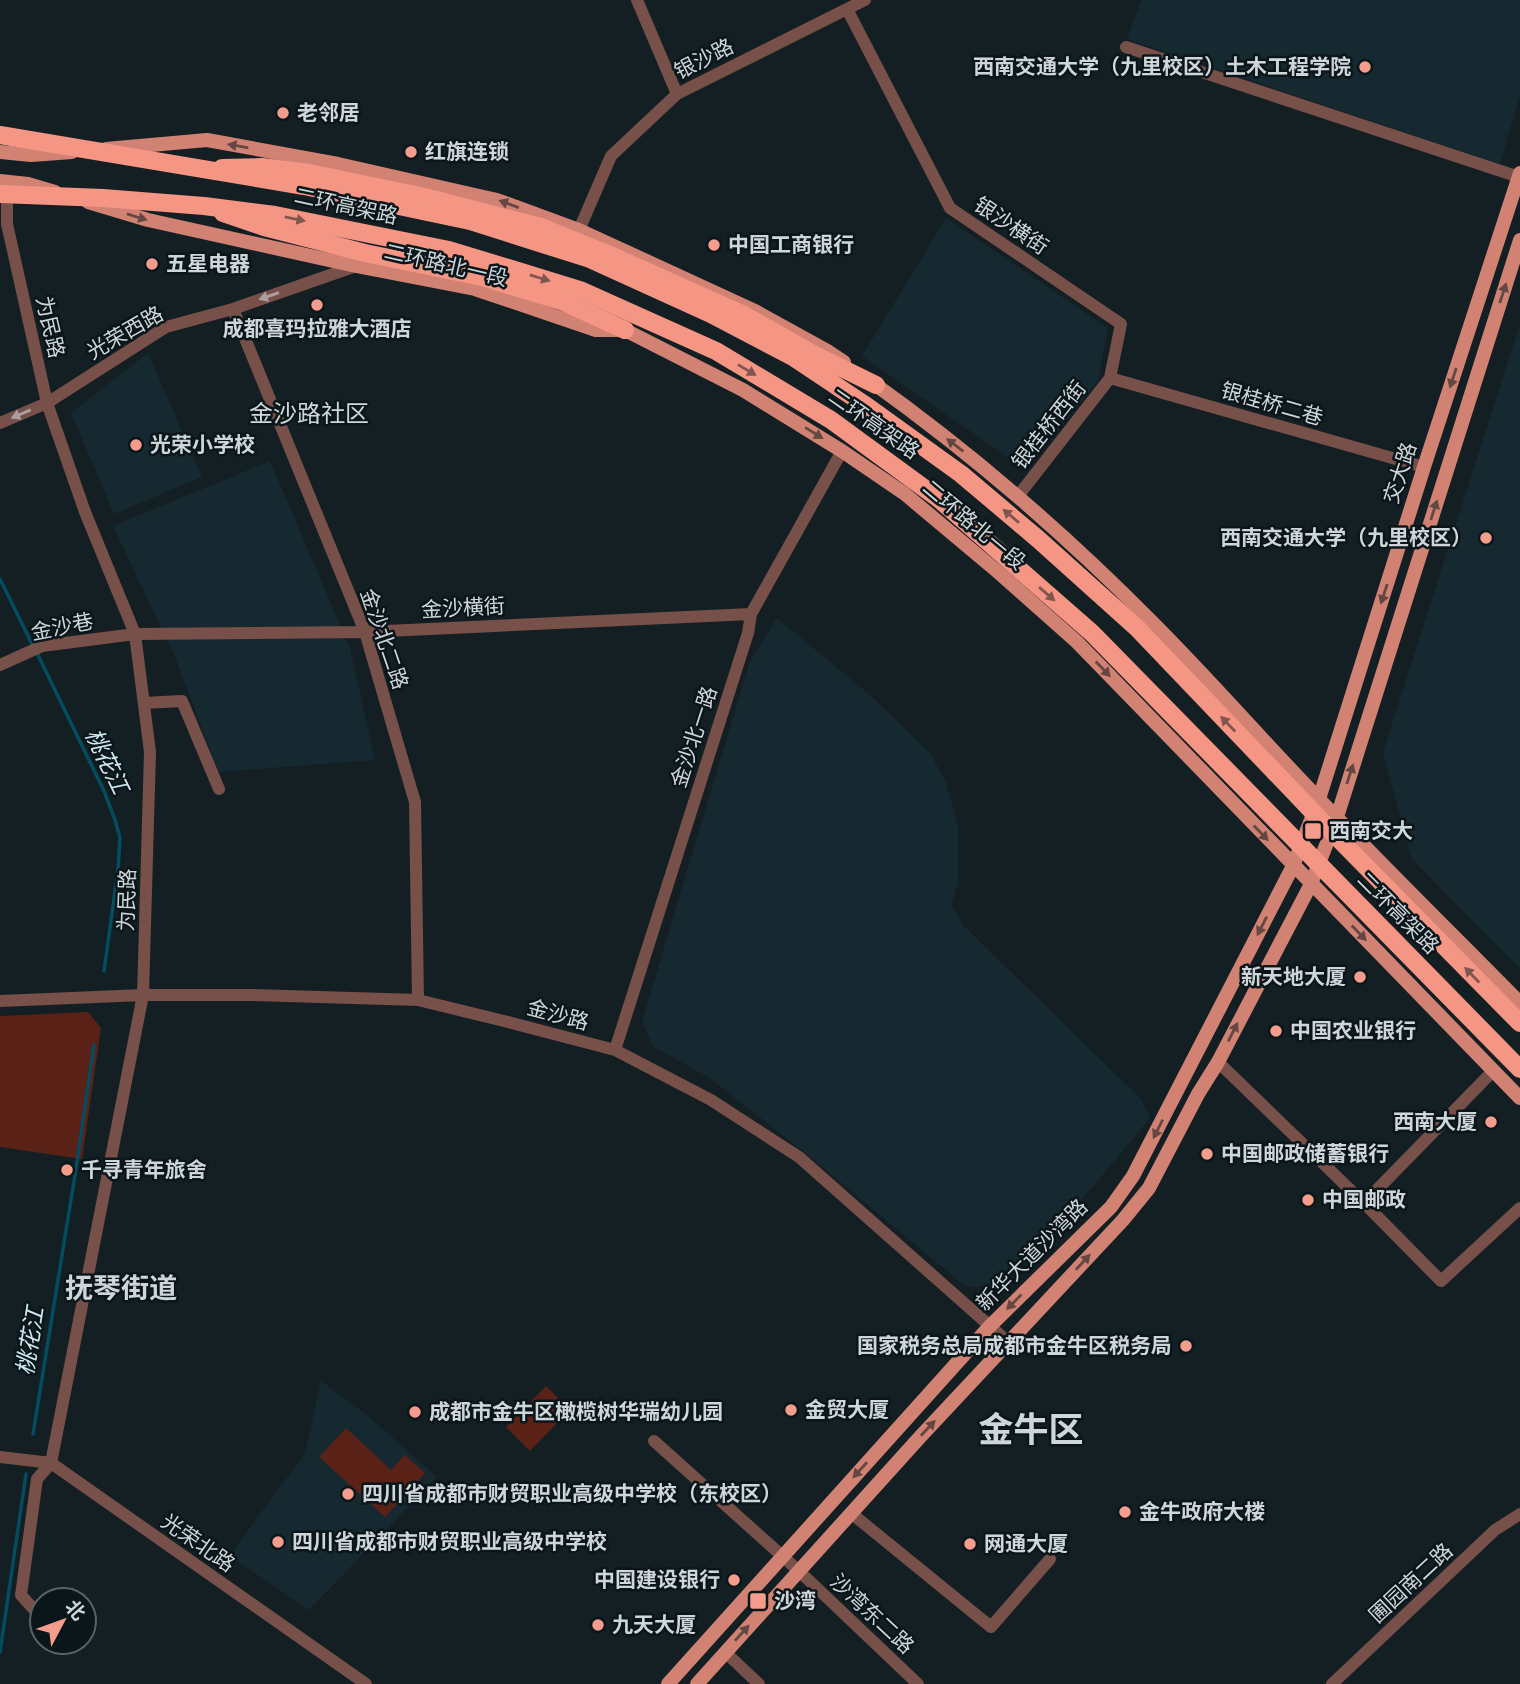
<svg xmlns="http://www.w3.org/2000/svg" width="1520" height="1684" viewBox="0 0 1520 1684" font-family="Mulish,'Noto Sans SC',sans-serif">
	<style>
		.built { fill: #162930 }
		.green { fill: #5a2117 }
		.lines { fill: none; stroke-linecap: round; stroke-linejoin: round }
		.stream { stroke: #044d61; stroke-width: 3.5 }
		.minor { stroke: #775049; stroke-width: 12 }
		.major { stroke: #d18273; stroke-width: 14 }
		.highway { stroke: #f59684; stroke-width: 18 }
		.highway-bridge { stroke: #f59684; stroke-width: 18 }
		.oneway { fill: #644742 }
		.oneway2 { fill: #80564f }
		.oneway3 { fill: #aca09f }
		.poi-dot { fill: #f49d8c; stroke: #0b161a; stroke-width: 2.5 }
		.labels { text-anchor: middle; stroke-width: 5; stroke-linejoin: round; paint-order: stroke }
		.street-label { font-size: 21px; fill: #cfd6d9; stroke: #0b161a }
		.poi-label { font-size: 21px; font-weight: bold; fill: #cfd6d9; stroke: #0b161a; text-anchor: start }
		.water-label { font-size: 23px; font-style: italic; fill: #cfe8f2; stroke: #0b161a }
		.quarter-label { font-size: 24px; fill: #cfd6d9; stroke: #0b161a }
		.district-label { font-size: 28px; font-weight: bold; fill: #cfd6d9; stroke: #0b161a }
		.town-label { font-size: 35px; font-weight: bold; fill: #cfd6d9; stroke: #0b161a }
	</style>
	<rect width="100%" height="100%" fill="#141f23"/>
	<!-- built -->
	<path class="built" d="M1141,0H1520V95L1500,164L1127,39Z
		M946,218L1108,328L1098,381L1026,470L862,356Z
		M1520,324V969L1411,858L1383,752Z
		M148,353L202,477L114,514L71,413Z
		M270,461L350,648L375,760L218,772L176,659L113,526Z
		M777,618L871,696L931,754L946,783L958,825V883L951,906L964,926L1142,1100L1150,1118L1095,1184L1003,1285L966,1287L814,1160L711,1079L653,1046L642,1022L749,664Z
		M321,1381L367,1415L437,1477L309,1610L230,1556L262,1511L305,1454Z"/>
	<!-- green -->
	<path class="green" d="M88,1012L101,1028L82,1159L0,1147V1016Z
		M546,1386L570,1410L530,1451L506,1427Z
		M346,1428L391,1470L405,1455L425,1473L385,1517L319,1457Z"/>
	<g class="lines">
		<!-- stream -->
		<path class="stream" d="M0,579L33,646
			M37,653L104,791L115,820L120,838L118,870L104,971
			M33,1434L76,1169L94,1045
			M0,1652L26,1474"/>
		<!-- minor -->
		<path class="minor" d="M637,0L677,94
			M847,9L950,208L1121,324L1110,378L1018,496
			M1126,47L1519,177
			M7,189V224L47,403L85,512L135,634L150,752L143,995L51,1463L37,1479L21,1595L38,1614L42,1616
			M579,230L611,156L677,94L865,0
			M233,309L365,632L415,802L418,1000
			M1110,378L1424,467
			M0,423L47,403L166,327L233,309L356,266
			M0,665L42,646L135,634L365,632L751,614
			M144,703L182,701L219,789
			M0,1001L143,995H253L418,1000L504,1021L615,1050L711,1100L799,1157L1008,1342
			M615,1050L748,633L751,614L842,451
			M1218,1062L1364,1203L1441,1281L1520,1208
			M1364,1203L1493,1071
			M654,1441L799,1571L918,1684
			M0,1457L51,1463L366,1684
			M851,1513L991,1627L1050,1559
			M725,1652L759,1684
			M1332,1684L1495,1530L1520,1514"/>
		<!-- major -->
		<path class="major" d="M106,149L207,140L338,164L497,200L579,230L753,310L829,352L844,362
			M0,152L31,155L72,152
			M0,181L28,184L55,192
			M88,202L148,220L356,266L475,289L596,330H625L743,390L842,451L905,494L998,572L1077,642L1520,1098
			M869,380C970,452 1064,533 1151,621C1209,679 1262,740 1319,799C1385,868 1453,935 1520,1003
			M668,1684L990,1326L1111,1207L1133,1176L1293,866L1319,799L1424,467L1520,173
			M697,1684L920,1437L1123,1220L1149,1188L1198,1094L1218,1062L1311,884L1337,817L1520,240"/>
		<!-- highway -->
		<path class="highway" d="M222,168L262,167L309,173L425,197L541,227L610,255L744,315L813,354L876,385
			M223,213L264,227L365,253L482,277L564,302L625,330"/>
		<!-- highway-bridge -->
		<path class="highway-bridge" d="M0,135L304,186L470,221L590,259L711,314L793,357L868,407L961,474L1038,539L1137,628L1334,834L1520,1023
			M0,194L103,198L204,206L275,215L449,250L580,290L716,351L831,420L939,499L1092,633L1520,1069"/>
	</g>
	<!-- one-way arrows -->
	<defs><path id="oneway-solid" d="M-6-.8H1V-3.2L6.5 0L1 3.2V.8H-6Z" transform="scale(1.75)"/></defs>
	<g class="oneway">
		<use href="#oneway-solid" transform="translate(238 146) rotate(-170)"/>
		<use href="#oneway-solid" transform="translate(509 204) rotate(-160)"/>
		<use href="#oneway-solid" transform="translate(137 217) rotate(17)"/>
		<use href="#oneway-solid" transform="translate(1503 293) rotate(-72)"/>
		<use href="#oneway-solid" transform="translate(1453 378) rotate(108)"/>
		<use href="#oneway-solid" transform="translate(814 433) rotate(32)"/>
		<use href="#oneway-solid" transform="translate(955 445) rotate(-143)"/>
		<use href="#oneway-solid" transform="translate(1434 510) rotate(-72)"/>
		<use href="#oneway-solid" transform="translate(1384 594) rotate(108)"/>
		<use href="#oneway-solid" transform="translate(1103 669) rotate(46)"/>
		<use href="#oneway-solid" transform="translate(1350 774) rotate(-72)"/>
		<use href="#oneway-solid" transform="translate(1261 833) rotate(46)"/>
		<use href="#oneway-solid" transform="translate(1262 926) rotate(117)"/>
		<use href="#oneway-solid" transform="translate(1359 933) rotate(46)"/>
		<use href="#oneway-solid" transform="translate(1233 1032) rotate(-63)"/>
		<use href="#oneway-solid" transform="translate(1158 1129) rotate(117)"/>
		<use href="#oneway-solid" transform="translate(1083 1262) rotate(-47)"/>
		<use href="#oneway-solid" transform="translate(1014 1302) rotate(135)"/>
		<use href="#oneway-solid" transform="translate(928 1428) rotate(-47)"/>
		<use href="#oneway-solid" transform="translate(860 1470) rotate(132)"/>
		<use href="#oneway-solid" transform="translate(742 1633) rotate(-48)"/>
	</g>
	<g class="oneway2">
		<use href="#oneway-solid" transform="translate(295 219) rotate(12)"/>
		<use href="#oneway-solid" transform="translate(540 278) rotate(17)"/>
		<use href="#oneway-solid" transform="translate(747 370) rotate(31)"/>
		<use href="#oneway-solid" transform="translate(1011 516) rotate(-140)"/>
		<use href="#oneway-solid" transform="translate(1047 594) rotate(41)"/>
		<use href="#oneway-solid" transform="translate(1228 724) rotate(-134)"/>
		<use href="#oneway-solid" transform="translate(1472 975) rotate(-134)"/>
	</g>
	<g class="oneway3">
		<use href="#oneway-solid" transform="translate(269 296) rotate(161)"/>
		<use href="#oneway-solid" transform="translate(21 414) rotate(157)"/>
	</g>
	<!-- markers -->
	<g class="poi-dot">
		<circle cx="1365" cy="67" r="7"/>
		<circle cx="283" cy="113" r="7"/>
		<circle cx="411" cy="152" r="7"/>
		<circle cx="714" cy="245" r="7"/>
		<circle cx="152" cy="264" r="7"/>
		<circle cx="317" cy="305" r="7"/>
		<circle cx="136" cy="445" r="7"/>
		<circle cx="1486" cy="538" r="7"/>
		<rect x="1304" y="822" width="18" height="18" rx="3.5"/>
		<circle cx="1360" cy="977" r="7"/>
		<circle cx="1276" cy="1031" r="7"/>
		<circle cx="1491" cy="1122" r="7"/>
		<circle cx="1207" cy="1154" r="7"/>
		<circle cx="67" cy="1170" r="7"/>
		<circle cx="1308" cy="1200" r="7"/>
		<circle cx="1186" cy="1346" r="7"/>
		<circle cx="791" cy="1410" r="7"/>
		<circle cx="415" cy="1412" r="7"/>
		<circle cx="348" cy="1494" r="7"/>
		<circle cx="1125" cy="1512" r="7"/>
		<circle cx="278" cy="1542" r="7"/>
		<circle cx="970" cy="1544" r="7"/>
		<circle cx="734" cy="1580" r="7"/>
		<rect x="749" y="1592" width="18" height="18" rx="3.5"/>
		<circle cx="598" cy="1625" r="7"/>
	</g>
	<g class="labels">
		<!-- street labels -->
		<g class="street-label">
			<text transform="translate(704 59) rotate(-27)" y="7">银沙路</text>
			<text transform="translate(346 206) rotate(12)" y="7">二环高架路</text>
			<text transform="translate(1011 226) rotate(34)" y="7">银沙横街</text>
			<text transform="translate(446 265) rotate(13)" y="7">二环路北一段</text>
			<text transform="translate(50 327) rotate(77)" y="7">为民路</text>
			<text transform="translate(125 333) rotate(-30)" y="7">光荣西路</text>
			<text transform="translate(1272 404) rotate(16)" y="7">银桂桥二巷</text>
			<text transform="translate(874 424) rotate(35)" y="7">二环高架路</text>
			<text transform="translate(1049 425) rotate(-52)" y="7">银桂桥西街</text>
			<text transform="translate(1400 473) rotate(-72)" y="7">交大路</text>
			<text transform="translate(974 525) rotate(40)" y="7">二环路北一段</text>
			<text transform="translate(463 608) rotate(-3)" y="7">金沙横街</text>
			<text transform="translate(62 627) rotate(-11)" y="7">金沙巷</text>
			<text transform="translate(384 639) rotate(71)" y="7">金沙北二路</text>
			<text transform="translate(694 737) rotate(-72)" y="7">金沙北一路</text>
			<text transform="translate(127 900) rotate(-88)" y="7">为民路</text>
			<text transform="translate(1398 913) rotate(45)" y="7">二环高架路</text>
			<text transform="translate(558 1015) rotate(15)" y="7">金沙路</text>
			<text transform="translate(1032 1255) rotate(-45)" y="7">新华大道沙湾路</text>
			<text transform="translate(198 1543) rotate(35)" y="7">光荣北路</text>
			<text transform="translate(1411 1583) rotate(-43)" y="7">圃园南二路</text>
			<text transform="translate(872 1614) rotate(43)" y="7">沙湾东二路</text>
		</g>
		<!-- poi labels -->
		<g class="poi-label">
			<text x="1351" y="74" text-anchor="end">西南交通大学（九里校区）土木工程学院</text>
			<text x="297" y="120">老邻居</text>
			<text x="425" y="159">红旗连锁</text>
			<text x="728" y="252">中国工商银行</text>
			<text x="166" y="271">五星电器</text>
			<text x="317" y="336" text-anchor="middle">成都喜玛拉雅大酒店</text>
			<text x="150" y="452">光荣小学校</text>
			<text x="1472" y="545" text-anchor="end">西南交通大学（九里校区）</text>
			<text x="1329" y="838">西南交大</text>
			<text x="1346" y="984" text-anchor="end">新天地大厦</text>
			<text x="1290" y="1038">中国农业银行</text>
			<text x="1477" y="1129" text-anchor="end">西南大厦</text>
			<text x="1221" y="1161">中国邮政储蓄银行</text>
			<text x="81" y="1177">千寻青年旅舍</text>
			<text x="1322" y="1207">中国邮政</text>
			<text x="1172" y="1353" text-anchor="end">国家税务总局成都市金牛区税务局</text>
			<text x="805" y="1417">金贸大厦</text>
			<text x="429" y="1419">成都市金牛区橄榄树华瑞幼儿园</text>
			<text x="362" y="1501">四川省成都市财贸职业高级中学校（东校区）</text>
			<text x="1139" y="1519">金牛政府大楼</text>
			<text x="292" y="1549">四川省成都市财贸职业高级中学校</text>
			<text x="984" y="1551">网通大厦</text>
			<text x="720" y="1587" text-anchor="end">中国建设银行</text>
			<text x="774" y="1608">沙湾</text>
			<text x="612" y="1632">九天大厦</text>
		</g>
		<!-- water labels -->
		<g class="water-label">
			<text transform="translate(107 761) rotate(64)" y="8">桃花江</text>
			<text transform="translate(30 1341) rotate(-81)" y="8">桃花江</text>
		</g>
		<!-- quarter labels -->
		<g class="quarter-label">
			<text x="309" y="422">金沙路社区</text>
		</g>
		<!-- district labels -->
		<g class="district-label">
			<text x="121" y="1298">抚琴街道</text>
		</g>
		<!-- town labels -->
		<g class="town-label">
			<text x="1031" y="1442">金牛区</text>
		</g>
	</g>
	<!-- north arrow -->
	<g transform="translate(63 1621) rotate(49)"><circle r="33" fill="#0b161a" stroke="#596366" stroke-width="2"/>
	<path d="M0-5L12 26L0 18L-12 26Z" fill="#f49d8c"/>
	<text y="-10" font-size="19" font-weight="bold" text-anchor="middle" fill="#cfd6d9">北</text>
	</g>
</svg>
